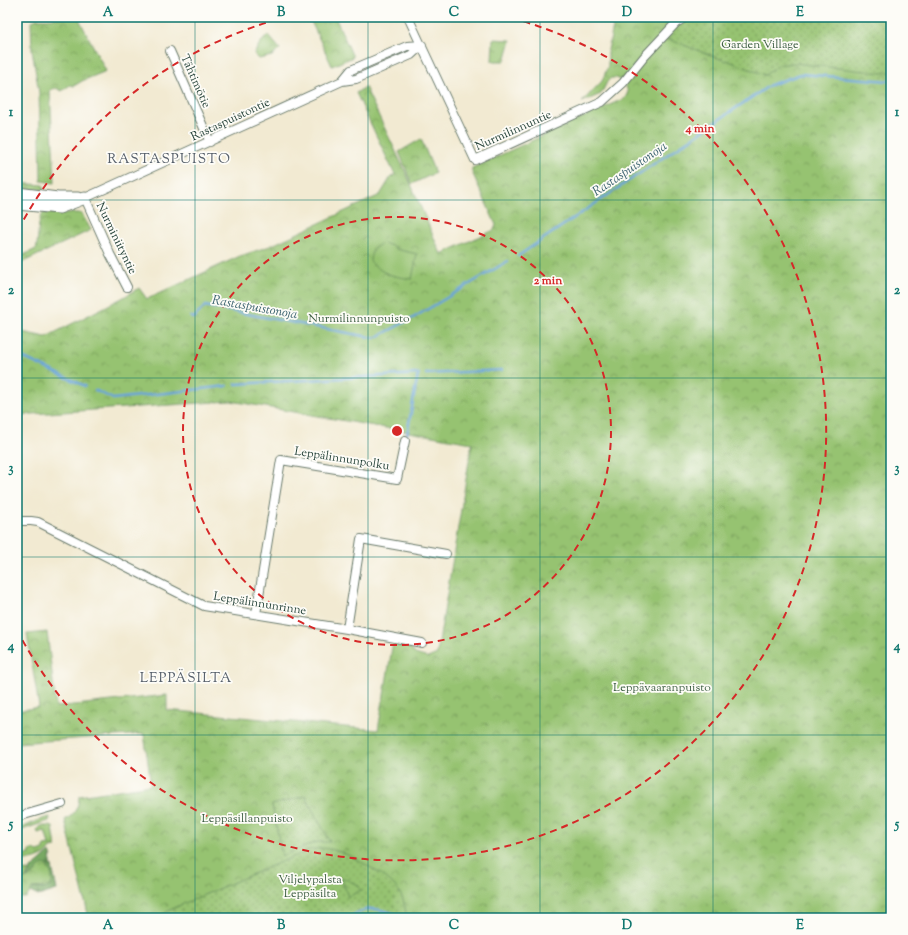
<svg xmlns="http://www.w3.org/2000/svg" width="908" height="935" viewBox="0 0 908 935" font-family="'Sorts Mill Goudy',serif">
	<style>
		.grass { fill: url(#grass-tufts); stroke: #5a8052 }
		.forest { fill: url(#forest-firs); stroke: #4c734c }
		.park { fill: url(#park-crowns); stroke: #5a8052 }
		.garden { fill: url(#garden-dots); stroke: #5a8052; fill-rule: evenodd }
		.pitch { fill: #96c371; stroke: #5a8052 }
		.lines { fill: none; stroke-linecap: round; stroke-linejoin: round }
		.stream { stroke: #69a4d9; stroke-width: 2.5 }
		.street-casing { stroke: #697a6b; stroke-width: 10 }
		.secondary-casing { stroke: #697a6b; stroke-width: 13 }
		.street { stroke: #fff; stroke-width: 8 }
		.secondary { stroke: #fff; stroke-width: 11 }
		.grid { fill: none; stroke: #0f766e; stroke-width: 1; stroke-opacity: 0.55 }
		.ring { fill: none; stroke: #d62828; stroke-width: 2; stroke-dasharray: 7 5 }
		.labels { text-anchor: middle; stroke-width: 3.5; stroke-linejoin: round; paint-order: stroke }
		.park-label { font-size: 12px; fill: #3d5e43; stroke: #fdfcf7 }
		.street-label { font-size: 12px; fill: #1f3d34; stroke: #fdfcf7 }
		.water-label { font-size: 13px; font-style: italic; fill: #39616e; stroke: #fdfcf7 }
		.quarter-label { font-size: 14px; letter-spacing: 1px; fill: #58616c; stroke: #fdfcf7 }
		.centre { fill: #d62828; stroke: #fdfcf7; stroke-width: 2 }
		.ring-label { font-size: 12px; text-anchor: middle; font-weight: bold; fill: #d62828; stroke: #fdfcf7; stroke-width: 3.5; stroke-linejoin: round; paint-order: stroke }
		.neatline { fill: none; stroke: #0f766e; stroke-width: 1.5 }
		.grid-label { font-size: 13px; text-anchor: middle; font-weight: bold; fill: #0f766e }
	</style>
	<defs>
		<pattern id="grass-tufts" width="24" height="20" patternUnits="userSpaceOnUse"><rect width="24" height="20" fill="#96c371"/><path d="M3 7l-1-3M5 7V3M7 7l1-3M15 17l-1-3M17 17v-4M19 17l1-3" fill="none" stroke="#7aa05e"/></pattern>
		<pattern id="forest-firs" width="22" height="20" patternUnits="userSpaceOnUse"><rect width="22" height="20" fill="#78a963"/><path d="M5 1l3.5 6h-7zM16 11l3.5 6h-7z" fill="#628b52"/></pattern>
		<pattern id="park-crowns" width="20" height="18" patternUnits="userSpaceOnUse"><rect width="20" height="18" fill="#96c371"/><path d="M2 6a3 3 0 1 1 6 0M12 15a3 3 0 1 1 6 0" fill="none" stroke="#7aa05e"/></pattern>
		<pattern id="garden-dots" width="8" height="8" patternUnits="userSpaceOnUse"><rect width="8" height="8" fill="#96c371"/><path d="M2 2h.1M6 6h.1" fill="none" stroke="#7aa05e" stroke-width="1.8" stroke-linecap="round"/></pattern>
	</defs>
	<rect width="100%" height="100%" fill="#fdfcf7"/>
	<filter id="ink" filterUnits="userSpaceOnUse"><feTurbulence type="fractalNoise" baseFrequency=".025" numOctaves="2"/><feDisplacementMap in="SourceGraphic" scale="8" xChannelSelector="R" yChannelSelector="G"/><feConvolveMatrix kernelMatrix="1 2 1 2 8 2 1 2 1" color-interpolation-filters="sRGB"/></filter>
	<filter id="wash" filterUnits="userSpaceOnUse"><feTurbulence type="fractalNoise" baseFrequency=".012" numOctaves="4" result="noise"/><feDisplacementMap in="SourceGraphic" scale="16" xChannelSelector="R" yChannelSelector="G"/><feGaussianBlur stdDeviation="0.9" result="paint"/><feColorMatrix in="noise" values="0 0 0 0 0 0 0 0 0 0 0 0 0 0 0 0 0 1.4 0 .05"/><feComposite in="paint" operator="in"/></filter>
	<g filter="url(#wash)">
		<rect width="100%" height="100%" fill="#f2ead2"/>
		<!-- grass -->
		<path class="grass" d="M17,183L43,185L44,186V190L17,188Z
			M50,817L49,821C38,824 28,828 17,832V829C28,826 38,819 50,817Z
			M41,826H50L53,827L56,847L51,848C42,861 30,859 17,863V854L20,853L21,856L30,854L29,851L35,849L37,852L44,850V846L49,845L45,831L38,833L37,830Z
			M29,870L26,878L17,881V871Z"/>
		<!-- forest -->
		<path class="forest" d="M50,852L52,857H50L57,890L38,896L30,892L33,888L44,889L38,869L33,875L27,878L31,869Z"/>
		<!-- park -->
		<path class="park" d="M78,17L106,71L82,81L74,86L70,85L62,91L56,88L50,90L55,183L41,181L39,93L32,50L31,22L36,19Z
			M309,17H335L353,57L332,66Z
			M608,17H891V918H89L65,820C74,815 79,807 79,796L151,785L144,734L17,743V711L39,707L27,634L47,632L56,707L167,695V710L378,730L393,642L408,645L415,654L428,658L437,654L472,443L231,401L17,415V331L46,337L122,298L139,288L147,299L240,256L270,246L380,195L391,177L395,175L356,93L365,87L406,173L441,254L494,230L496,225L472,172V168L625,98L628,92L625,84L617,78H611L607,82L601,94L582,102L602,81L608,66V50L613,27Z
			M268,35L280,49L272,56L259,59L254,54L260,43Z
			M493,39L511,40L505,61H492Z
			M421,139L435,173L412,184L399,152Z
			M43,213H79L82,214L91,230L17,265V258L36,249C39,239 37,219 43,213Z
			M45,864C51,869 52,876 52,883C45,892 43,886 33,888L26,898H17V881C22,879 28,879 33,875C37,871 39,866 45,864Z"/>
		<!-- garden -->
		<path class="garden" d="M691,17H891V72L882,73L794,63L778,65L765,75L726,60V61L665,38L676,26Z
			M305,796L330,842H317L282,856L272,805Z
			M321,848C341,849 356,859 373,869C380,873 387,878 393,884C402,893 406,905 406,918H157L170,910L185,903L309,850ZM341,877L358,885L361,890L348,897Z"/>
		<!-- pitch -->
		<path class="pitch" d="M383,243L395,247V249L417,254L412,279C393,276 383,275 370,261C371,251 374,247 383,243Z"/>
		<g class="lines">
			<!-- stream -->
			<path class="stream" d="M518,256L770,85L801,74L889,81
				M191,317L194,318L205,306L375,338L411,319
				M413,318L508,261
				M22,357L85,386
				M426,374L502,370
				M236,384L419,374
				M95,390L113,399L227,386
				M407,434L418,374
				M349,918C369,904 380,909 401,916"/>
		</g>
	</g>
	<g filter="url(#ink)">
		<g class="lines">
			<defs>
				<path id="street" d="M408,17L475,160L602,102L623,83L644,57L676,23L686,17
					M170,51L210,142
					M342,81L351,70L407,46L422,45
					M127,287L110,254L85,198L342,81L356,79L411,55L422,45
					M17,521H31L38,522L204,606L347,629L422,643
					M256,614L281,460L397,479L405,441
					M347,629L361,539L446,554
					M17,817L62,804"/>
				<path id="secondary" d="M17,193L58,198H78
					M17,204L59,208L85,198"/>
			</defs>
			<!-- street casing -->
			<use href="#street" class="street-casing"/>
			<!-- secondary casing -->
			<use href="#secondary" class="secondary-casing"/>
			<!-- street -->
			<use href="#street" class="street"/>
			<!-- secondary -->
			<use href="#secondary" class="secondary"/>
		</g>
	</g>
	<!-- grid -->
	<path class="grid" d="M195,17V918M368,17V918M540,17V918M713,17V918M17,200H891M17,378H891M17,557H891M17,735H891"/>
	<!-- distance rings -->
	<g class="ring">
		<circle cx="397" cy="431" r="214"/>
		<path d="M18 230A429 429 0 0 1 282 18M512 18A429 429 0 1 1 18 632"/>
	</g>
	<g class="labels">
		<!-- park labels -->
		<g class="park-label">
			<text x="760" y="48">Garden Village</text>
			<text x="359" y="322">Nurmilinnunpuisto</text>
			<text x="662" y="691">Leppävaaranpuisto</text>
			<text x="247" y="822">Leppäsillanpuisto</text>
			<text x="310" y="883">Viljelypalsta<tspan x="310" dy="14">Leppäsilta</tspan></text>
		</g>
		<!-- street labels -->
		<g class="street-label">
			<text transform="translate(196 81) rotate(66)" y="4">Tähtimötie</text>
			<text transform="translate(230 119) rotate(-25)" y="4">Rastaspuistontie</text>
			<text transform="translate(513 130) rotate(-24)" y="4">Nurmilinnuntie</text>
			<text transform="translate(117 238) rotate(64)" y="4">Nurminiityntie</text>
			<text transform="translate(342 458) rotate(9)" y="4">Leppälinnunpolku</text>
			<text transform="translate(260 603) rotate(9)" y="4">Leppälinnunrinne</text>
		</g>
		<!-- water labels -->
		<g class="water-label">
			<text transform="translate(629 168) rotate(-34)" y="5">Rastaspuistonoja</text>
			<text transform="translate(255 306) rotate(10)" y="5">Rastaspuistonoja</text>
		</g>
		<!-- quarter labels -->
		<g class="quarter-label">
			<text x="169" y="163">RASTASPUISTO</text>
			<text x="186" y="682">LEPPÄSILTA</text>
		</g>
	</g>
	<circle cx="397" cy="431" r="6" class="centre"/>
	<g class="ring-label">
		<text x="700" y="132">4 min</text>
		<text x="548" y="284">2 min</text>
	</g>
	<!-- margin -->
	<rect width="908" height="935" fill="none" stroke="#fdfcf7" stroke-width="44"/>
	<rect x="22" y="22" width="864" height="891" class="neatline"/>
	<g class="grid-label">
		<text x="108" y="16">A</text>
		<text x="281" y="16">B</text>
		<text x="454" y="16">C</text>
		<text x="627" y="16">D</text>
		<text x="800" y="16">E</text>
		<text x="11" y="116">1</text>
		<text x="897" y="116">1</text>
		<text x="11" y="294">2</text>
		<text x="897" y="294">2</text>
		<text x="11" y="472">3</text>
		<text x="897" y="472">3</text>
		<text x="11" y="650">4</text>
		<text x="897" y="650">4</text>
		<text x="11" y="828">5</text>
		<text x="897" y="828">5</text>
		<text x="108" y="929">A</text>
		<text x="281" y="929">B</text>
		<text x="454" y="929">C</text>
		<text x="627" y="929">D</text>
		<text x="800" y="929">E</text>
	</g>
</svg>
